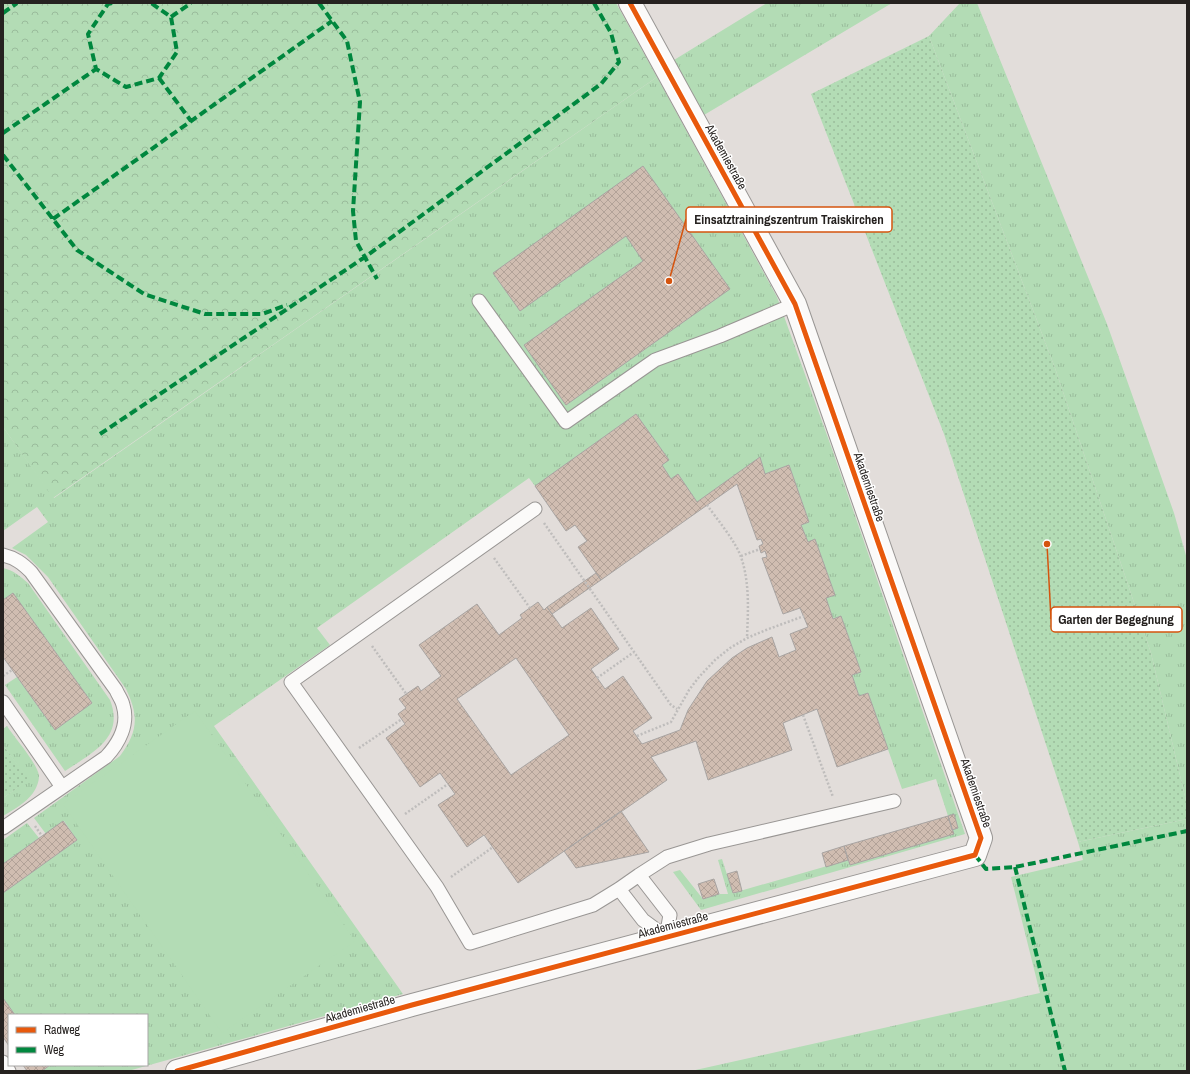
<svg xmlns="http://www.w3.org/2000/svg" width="1190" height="1074" viewBox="0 0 1190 1074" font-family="'Archivo Narrow',sans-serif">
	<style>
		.grass { fill: url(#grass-tufts) }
		.forest { fill: url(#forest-crowns) }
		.park { fill: url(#park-dots) }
		.pitch { fill: #b3dcb5 }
		.building { fill: url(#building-cross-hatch); stroke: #a8a4a2; fill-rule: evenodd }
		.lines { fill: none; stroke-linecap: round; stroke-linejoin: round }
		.lane-casing { stroke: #999694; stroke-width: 15 }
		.street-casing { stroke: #999694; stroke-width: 24 }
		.path { stroke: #bfbdbc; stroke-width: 2.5; stroke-dasharray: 2 2; stroke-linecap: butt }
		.lane { stroke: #fbfaf9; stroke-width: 13 }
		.street { stroke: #fbfaf9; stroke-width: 22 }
		.quiet { stroke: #00873e; stroke-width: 4; stroke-dasharray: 8 4; stroke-linecap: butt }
		.cycleway-casing { stroke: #fff; stroke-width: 8 }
		.cycleway { stroke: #e8590c; stroke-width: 5 }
		.labels { text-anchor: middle; stroke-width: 3; stroke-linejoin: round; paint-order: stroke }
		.street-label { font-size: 12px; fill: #262220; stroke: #fff }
		.leader { fill: none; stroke: #d5540e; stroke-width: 1.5 }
		.callout-dot { fill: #d5540e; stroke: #fff; stroke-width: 1.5 }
		.callout { fill: #fff; stroke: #d5540e; stroke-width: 1.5 }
		.callout-label { font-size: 13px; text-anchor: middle; font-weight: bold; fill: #262220 }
	</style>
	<defs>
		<pattern id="grass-tufts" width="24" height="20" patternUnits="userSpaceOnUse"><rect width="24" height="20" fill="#b3dcb5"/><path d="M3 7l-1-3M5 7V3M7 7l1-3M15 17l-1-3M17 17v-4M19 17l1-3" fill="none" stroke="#9abc9b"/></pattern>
		<pattern id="forest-crowns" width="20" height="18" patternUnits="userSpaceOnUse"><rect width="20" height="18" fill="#b3dcb5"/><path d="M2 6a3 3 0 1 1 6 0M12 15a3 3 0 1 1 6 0" fill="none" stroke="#9abc9b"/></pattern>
		<pattern id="park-dots" width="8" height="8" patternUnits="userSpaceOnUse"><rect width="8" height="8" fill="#b3dcb5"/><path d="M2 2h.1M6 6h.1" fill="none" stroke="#9abc9b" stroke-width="1.8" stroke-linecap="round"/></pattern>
		<pattern id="building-cross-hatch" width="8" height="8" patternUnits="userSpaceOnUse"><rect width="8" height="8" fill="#d0bdb1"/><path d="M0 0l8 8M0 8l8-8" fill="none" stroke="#b2a298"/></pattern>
	</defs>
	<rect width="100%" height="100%" fill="#e2ddda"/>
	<!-- grass -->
	<path class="grass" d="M767,3H892L704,115L674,60Z
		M960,3H977L1107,324L1174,513L1187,559V805L1151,653L1055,368L929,36Z
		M657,77L777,297L832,449L965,834L701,910L673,872L680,870L703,899L719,894H728L718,860L722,859L733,893L848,860L850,865L953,834L952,830L958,828L954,814L948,816L936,779L902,789L868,693L859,696L852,675L861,672L841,616L833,619L826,598L835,595L815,539L808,542L801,525L809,522L789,465L765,474L759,458L697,502L678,474L671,479L662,465L669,460L636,414L535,486L529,478L317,628L330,645L214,726L403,994L128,1071H42L50,1065H147V1015H15L3,998V893L77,840L64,821L46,834L34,818L120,756C138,732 139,716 126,689L48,577L26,555L12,548L48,522L37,507L3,531V427L54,498Z
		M3,568C13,570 20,576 28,583L110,700C125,738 92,753 65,771L5,685L17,677L55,730L92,703L13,593L3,600Z
		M7,726C14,737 38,764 39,776C39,782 36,789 33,793C26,803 13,810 3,816V798L28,780L3,745V729Z
		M1187,819V1071H691L1040,993L1011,877L1083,860L1078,842Z
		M27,823L39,838L3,864V840Z"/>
	<!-- forest -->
	<path class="forest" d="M3,3H616L657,77L53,498L3,427Z"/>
	<!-- park -->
	<path class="park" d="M929,36L1055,368L1151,653L1187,805V819L1078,842L944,434L811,94Z
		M3,745L29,780L3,798Z"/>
	<!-- pitch -->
	<path class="pitch" d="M195,711L355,941L222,1033L63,804Z"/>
	<!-- building -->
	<path class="building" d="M643,166L730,289L566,405L524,345L643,261L626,236L520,311L493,273Z
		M636,414L669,460L662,465L671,479L678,474L697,502L760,457L765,474L789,465L809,522L801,525L808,542L815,539L835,595L826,598L833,619L841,616L861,672L852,675L859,696L868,693L888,749L837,767L817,709L783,723L792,750L708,780L696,741L651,757L667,780L518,883L484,835L467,847L438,805L455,794L440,773L420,787L386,738L405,724L398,714L406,708L399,699L418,686L421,691L441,676L419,645L477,604L499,635L522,618L520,615L538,602L544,610L547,607L562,628L591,608L619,649L591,669L605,689L623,676L652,718L633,731L642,744L680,730L688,710L707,681L732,658L747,648L772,637L779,657L796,650L790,634L808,627L800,608L783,614L762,558L767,557L765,551L761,553L759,546L763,544L761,539L757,540L737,484L601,580L578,547L587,541L575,525L566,531L535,486ZM516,658L569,735L511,775L457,699Z
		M596,573L601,580L552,614L547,607Z
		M13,593L92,703L55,730L3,657V600Z
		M621,811L649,852L576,868L564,851Z
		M954,814L958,828L952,830L948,816Z
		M948,816L954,834L850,865L844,846Z
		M63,821L77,840L3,893V864Z
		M844,846L848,860L826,867L822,853Z
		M737,871L742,891L733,893L727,874Z
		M714,879L719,894L703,899L698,884Z
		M3,998L15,1015H9V1046L3,1037Z
		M23,1065H50L42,1071H27Z"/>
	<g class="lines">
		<defs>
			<path id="lane" d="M479,301L566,422L655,360L720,336L795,304
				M535,509L291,682L437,887L470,943L593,905L619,889L639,875L667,857L709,844L894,801
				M3,555C15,558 22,563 31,572L116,690C118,695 122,700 123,705C129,724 119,743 106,757L3,828
				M3,702L62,787
				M619,889L643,920L666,937L670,915L639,875
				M3,1062L9,1071"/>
			<path id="street" d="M177,1071L412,1005L975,855L981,838L795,304L630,3"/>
		</defs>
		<!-- lane casing -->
		<use href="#lane" class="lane-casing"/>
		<!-- street casing -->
		<use href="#street" class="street-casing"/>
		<!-- path -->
		<path class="path" d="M707,505C717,519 736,542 741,557C750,583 748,611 747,638
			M544,523L671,705L677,709
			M741,556L760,549
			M494,558L530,608
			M372,646L407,695
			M3,676L12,670
			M597,678L634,652
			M803,715L833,797
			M637,736L671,722L689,690L699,677L715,660L730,648L747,638L766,630L804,616
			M359,748L402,719
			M405,814L448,784
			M35,826L42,836
			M451,877L493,847"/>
		<!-- lane -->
		<use href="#lane" class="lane"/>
		<!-- street -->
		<use href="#street" class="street"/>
		<!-- quiet -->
		<path class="quiet" d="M112,3L108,4L88,34L96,69L126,87L159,78L177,52L171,17L151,3
			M319,3L347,41L360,102L353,211L356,241L377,279
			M3,13L17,3
			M171,17L191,3
			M159,78L191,121
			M3,133L96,69
			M3,155L77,250L144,294L205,314H262L287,305
			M53,219L332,21
			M100,434L365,257L601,84L619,62L611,33L594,3
			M975,855L986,869L1015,867L1187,831
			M1015,867L1065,1071"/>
		<defs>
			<path id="cycleway" d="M177,1071L412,1005L975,855L981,838L795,304L630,3"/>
		</defs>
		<!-- cycleway casing -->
		<use href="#cycleway" class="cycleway-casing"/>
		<!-- cycleway -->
		<use href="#cycleway" class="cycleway"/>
	</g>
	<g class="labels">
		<!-- street labels -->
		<g class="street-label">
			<text transform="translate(726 157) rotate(61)" y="4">Akademiestraße</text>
			<text transform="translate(869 487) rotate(71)" y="4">Akademiestraße</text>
			<text transform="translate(976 793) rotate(71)" y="4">Akademiestraße</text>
			<text transform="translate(673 925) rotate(-15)" y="4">Akademiestraße</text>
			<text transform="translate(360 1009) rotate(-16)" y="4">Akademiestraße</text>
		</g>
	</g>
	<!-- callouts -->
	<path class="leader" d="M669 281L686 219M1047 544L1051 619"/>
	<g class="callout-dot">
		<circle cx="669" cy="281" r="4"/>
		<circle cx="1047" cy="544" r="4"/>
	</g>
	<g class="callout">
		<rect x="686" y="207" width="206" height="25" rx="4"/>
		<rect x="1051" y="607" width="131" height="25" rx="4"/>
	</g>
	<g class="callout-label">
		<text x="789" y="224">Einsatztrainingszentrum Traiskirchen</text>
		<text x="1116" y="624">Garten der Begegnung</text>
	</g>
	<!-- border -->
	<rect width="1190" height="1074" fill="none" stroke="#262220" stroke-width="8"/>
	<!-- legend -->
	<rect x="8" y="1014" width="140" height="52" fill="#ffffff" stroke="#a8a7a6"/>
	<rect x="16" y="1027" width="20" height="6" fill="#e8590c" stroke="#a8a7a6"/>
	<text x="44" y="1034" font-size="12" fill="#262220">Radweg</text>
	<rect x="16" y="1047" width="20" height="6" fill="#00873e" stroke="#a8a7a6"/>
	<text x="44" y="1054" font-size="12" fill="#262220">Weg</text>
</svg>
